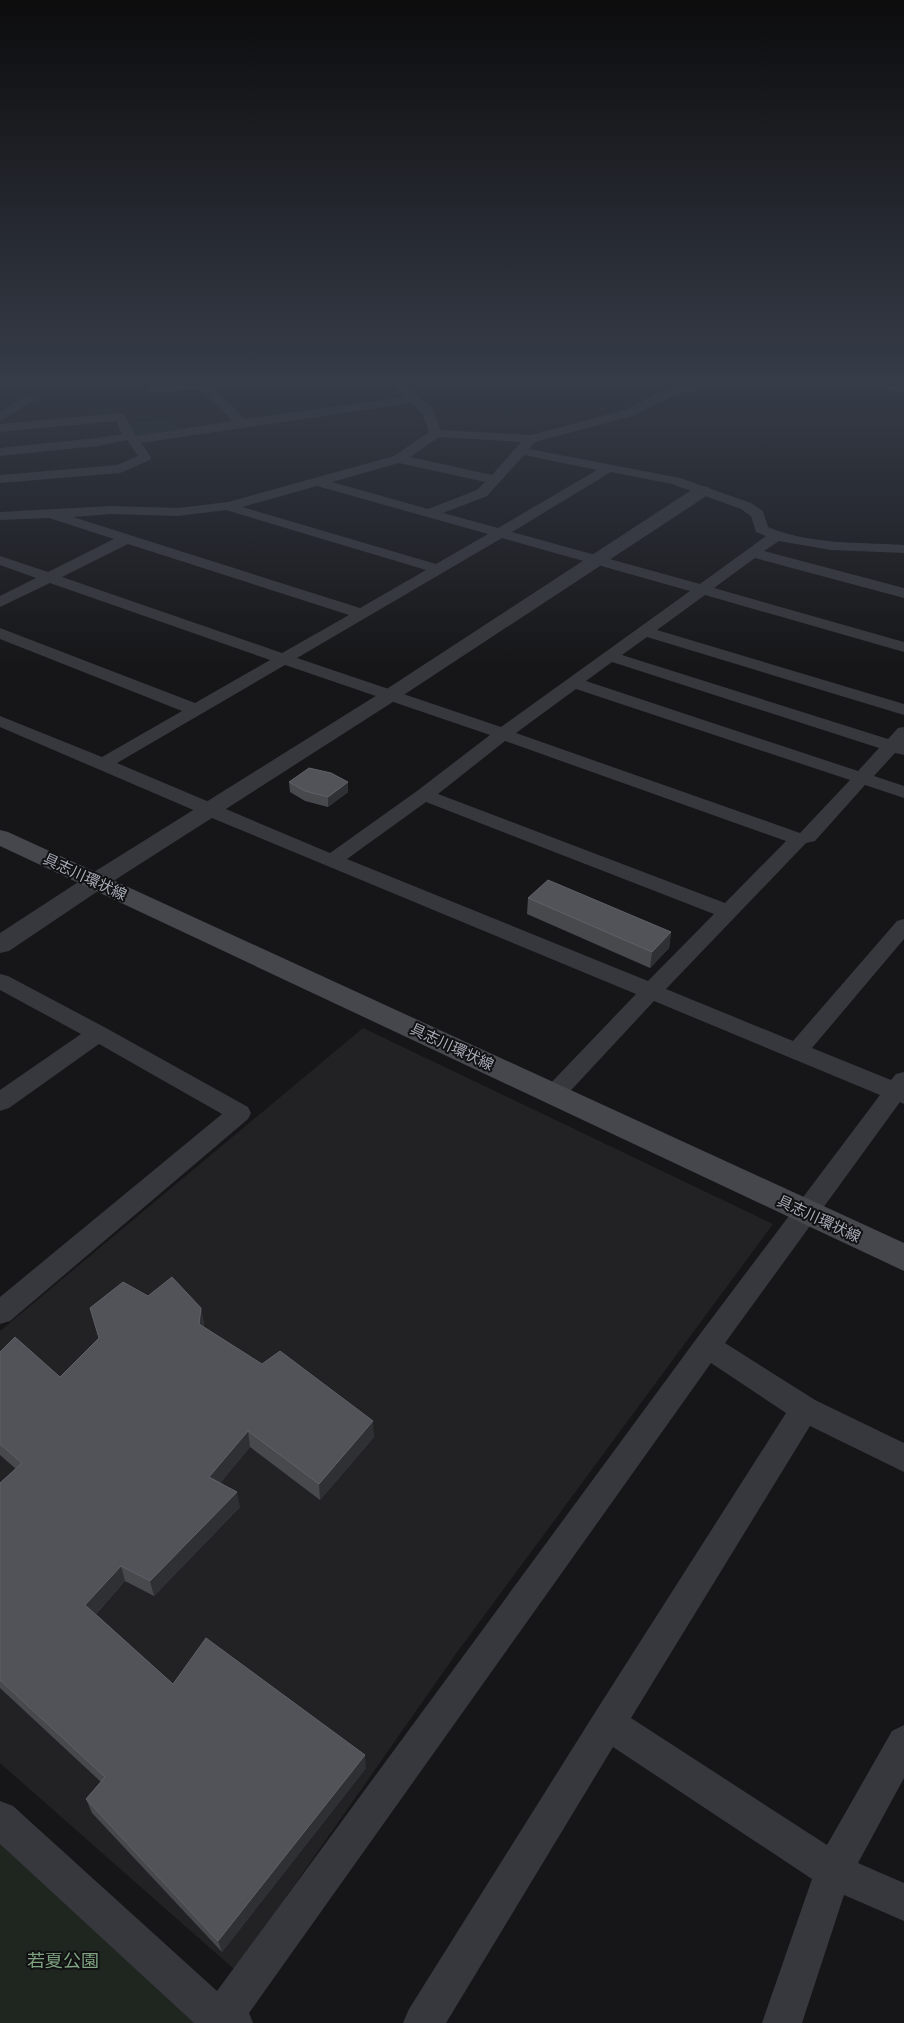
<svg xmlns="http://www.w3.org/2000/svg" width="904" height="2023" viewBox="0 0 904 2023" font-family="'DM Sans','Noto Sans JP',sans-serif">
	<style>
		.built { fill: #222225 }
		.green { fill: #1e261f }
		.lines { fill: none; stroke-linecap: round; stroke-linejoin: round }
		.minor { fill: #37383d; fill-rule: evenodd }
		.tertiary { fill: #37383d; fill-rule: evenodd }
		.secondary { fill: #45474d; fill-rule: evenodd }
		.wall { fill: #47494d }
		.shaded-wall { fill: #2f3033 }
		.building { fill: #525359; stroke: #5f6168 }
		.labels { text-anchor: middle; stroke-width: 4; stroke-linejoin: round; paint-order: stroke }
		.street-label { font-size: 15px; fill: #a8adb8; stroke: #111113 }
		.near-park-label { font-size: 18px; fill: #7fa381; stroke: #111113 }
	</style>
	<rect width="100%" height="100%" fill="#161618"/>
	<!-- built -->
	<path class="built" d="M363,1028L773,1224L458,1651L235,1970L0,1763V1331Z"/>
	<!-- green -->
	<path class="green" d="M172,419L183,432L132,440L124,424Z
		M0,1819L218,2023H0Z"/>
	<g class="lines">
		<!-- minor -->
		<path class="minor" d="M164,384H218L212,387L245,419L404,397L390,384H404L432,408L441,430L531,435L628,409L662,391L692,384H714L712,386L670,397L636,415L535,442L529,449L680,478L751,503L763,511L768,527C811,545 858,542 904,545V553L831,550L779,541L764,551L904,588V598L755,558L714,588L904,642V652L705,595L657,630L904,704V715L647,637L622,655L888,739L898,728L904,727V755L895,753L874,776L904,786V798L865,785L815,841L806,843L666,989L793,1041L897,921L904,919V939L812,1048L891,1080L896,1074L904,1072V1104L900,1102L725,1343L815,1400L904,1443V1472L810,1426L631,1718L827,1845L892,1731L904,1725V1778L858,1863L904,1883V1921L844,1895L802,2023H762L812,1879L613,1747L446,2023H403L409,2009L596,1711L786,1413L711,1363L249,2013L253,2023H194L0,1844V1801L13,1806L217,1991L697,1338L880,1095L654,1001L562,1100L554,1103L546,1100L542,1094L546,1088L636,994L219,821L0,727V716L102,757L182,711L0,639V628L195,703L270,660L50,583L0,607V596L36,578L0,565V556L48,572L114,539L49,518L0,520V512L111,506L178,508L228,502L394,456L429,432L422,413L411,403L141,443L151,457L150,460L120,473L0,483V475L117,465L138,456L127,440L98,446L0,456V448L98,438L122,434L116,421L0,432V424L120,413L124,414L136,436L233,421L200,389L151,393L145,389L151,385ZM439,437L521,442L492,475L410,457ZM524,455L597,470L498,528L443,513L487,496ZM399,463L485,482L477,490L428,509L332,482ZM611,472L672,484L741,509L751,516L756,532L766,536L700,584L512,532ZM317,486L488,534L436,564L242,507ZM226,510L426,570L360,608L73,517L111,514L178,516ZM502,538L690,591L501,727L297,658ZM128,544L349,615L282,653L62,577ZM612,662L879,748L858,771L586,681ZM285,665L490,735L417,791L330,853L117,763ZM576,689L850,780L800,833L516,733ZM505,741L786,841L725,903L438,794ZM426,802L714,914L648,981L347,859Z
			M28,395L32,396L34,399L32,402L0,421V412Z
			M0,974L8,976L106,1028L248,1107L251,1113L248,1119L10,1321L0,1324V1297L222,1114L99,1044L9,1108L0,1111V1090L81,1034L0,990Z"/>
		<!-- tertiary -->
		<path class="tertiary" d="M875,384L904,386V394L877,387Z
			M702,486L708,487L710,491L708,495L396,700L104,887L9,951L0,953V933L86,877L382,692L696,487Z"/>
		<!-- secondary -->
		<path class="secondary" d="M0,830L8,832L904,1243V1271L0,846Z"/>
	</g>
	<!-- wall -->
	<path class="wall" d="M289,782H348V792L328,807L305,801L290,792Z
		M528,898L671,932L669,948L650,968L527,914Z
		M148,1296L201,1308L204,1324V1327L374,1437L320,1500L250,1447L220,1483L240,1507L154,1596L125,1581L96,1614L173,1684L366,1768L222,1952L92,1813L86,1799L101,1782L0,1688V1483L16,1469L0,1455V1352L60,1377Z"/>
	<!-- shaded-wall -->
	<path class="shaded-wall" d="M348,782V792L328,807V797Z
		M671,932L669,948L650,968L652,952Z
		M201,1308L204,1324L202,1340L199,1324Z
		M373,1421L374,1437L320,1500L319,1484Z
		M248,1431L250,1447L212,1493L209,1477Z
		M237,1492L240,1507L154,1596L150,1581Z
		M121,1566L125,1581L91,1619L85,1605Z
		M365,1755L366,1768L222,1952L218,1941Z"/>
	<!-- building -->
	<path class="building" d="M309,768L331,773L348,782L328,797L305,791L289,782Z
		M548,880L671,932L652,952L528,898Z
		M172,1277L201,1308L199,1324L262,1364L280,1351L373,1421L319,1484L248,1431L209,1477L237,1492L150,1581L121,1566L85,1605L173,1684L206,1638L365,1755L218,1941L86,1799L105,1777L0,1680V1483L22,1463L0,1444V1352L15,1337L60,1377L99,1338L90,1308L123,1282L148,1296Z"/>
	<!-- sky -->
	<linearGradient id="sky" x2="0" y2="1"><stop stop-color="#0c0c0d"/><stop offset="0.57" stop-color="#363c48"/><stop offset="1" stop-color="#363c48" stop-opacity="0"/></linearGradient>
	<rect width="904" height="668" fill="url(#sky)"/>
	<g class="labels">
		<!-- street labels -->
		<g class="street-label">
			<text transform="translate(85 877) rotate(25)" y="5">具志川環状線</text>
			<text transform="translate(452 1047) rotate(25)" y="5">具志川環状線</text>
			<text transform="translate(819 1219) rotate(25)" y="5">具志川環状線</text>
		</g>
		<!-- near-park labels -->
		<g class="near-park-label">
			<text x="63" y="1967">若夏公園</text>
		</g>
	</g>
</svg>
